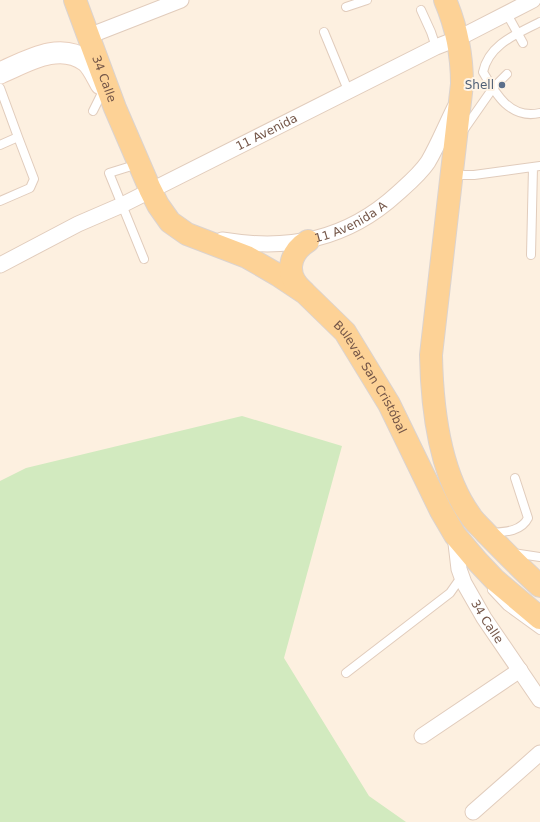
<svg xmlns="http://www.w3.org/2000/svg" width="540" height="822" viewBox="0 0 540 822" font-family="'DejaVu Sans',sans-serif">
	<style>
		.green { fill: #d2eabf }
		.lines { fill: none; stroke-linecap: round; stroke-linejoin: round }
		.service-casing { stroke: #e1ccbc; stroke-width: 10 }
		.minor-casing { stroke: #e1ccbc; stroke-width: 17 }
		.secondary-casing { stroke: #e8cebc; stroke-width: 23 }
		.primary-casing { stroke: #dbd3cf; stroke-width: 24 }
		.service { stroke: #fff; stroke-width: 8 }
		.minor { stroke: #fff; stroke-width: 15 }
		.secondary { stroke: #fff; stroke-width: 21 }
		.primary { stroke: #fdd296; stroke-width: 22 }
		.service-dot { fill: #5c6f8a; stroke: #fff4e6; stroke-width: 1.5 }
		.labels { text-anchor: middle; stroke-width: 4; stroke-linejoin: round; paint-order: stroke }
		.street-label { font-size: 12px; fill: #735547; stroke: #fff4e6 }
		.service-label { font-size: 12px; fill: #4e5e75; stroke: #fff4e6; text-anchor: end }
	</style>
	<rect width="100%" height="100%" fill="#fdf0e0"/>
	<!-- green -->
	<path class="green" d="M242,416L342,446L284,658L369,796L406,822H0V481L26,468Z"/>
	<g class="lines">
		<defs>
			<path id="service" d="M346,7L367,0
				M421,10L431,32L436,47
				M507,14L523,43
				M540,22C517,34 489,44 483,72C495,93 510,120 540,113
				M324,32L348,90
				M0,88L18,137L0,145
				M93,111L104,89
				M463,131L493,88L507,74
				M138,164L109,173L144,259
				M453,175H474L540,166
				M0,201L30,188L34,179L18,137
				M531,255L533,167
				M490,533C504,532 521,532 528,518L515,478
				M513,553L540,557
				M492,590L507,606L540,630
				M346,673L450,593L462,576"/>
			<g id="minor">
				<path d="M99,32L181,0"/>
				<path id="s1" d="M222,240C289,251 347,240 398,193C408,184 420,174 428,162C438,145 446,125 455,107"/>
				<path id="s2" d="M0,265L78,224L122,205L436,47L459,38L533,0"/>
				<path id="s3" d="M455,535L459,569L464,583L484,618L540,700"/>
				<path d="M422,736L520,670"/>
				<path d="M473,812L540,753"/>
			</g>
			<path id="secondary" d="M0,73C26,62 59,41 86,61C92,66 97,77 101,84"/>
			<g id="primary">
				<path id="s4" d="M75,0L115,108L150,189L158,205L170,222L187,234L247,257L278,275L305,293L345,332L389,404L441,511L455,535L477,561L495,580L540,618"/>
				<path d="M445,0C457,28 462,53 462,84L431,355C432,407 439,472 470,515C474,522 481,527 486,533C504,551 521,569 540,586"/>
				<path d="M303,291C284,275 289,253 308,241"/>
			</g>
		</defs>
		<!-- service casing -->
		<use href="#service" class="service-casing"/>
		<!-- minor casing -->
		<use href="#minor" class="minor-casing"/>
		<!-- secondary casing -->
		<use href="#secondary" class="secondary-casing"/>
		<!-- primary casing -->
		<use href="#primary" class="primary-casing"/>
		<!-- service -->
		<use href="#service" class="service"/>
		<!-- minor -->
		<use href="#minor" class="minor"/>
		<!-- secondary -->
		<use href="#secondary" class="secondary"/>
		<!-- primary -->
		<use href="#primary" class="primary"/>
	</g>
	<!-- markers -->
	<circle class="service-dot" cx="502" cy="85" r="4"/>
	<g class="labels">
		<!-- street labels -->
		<g class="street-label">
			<text dy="4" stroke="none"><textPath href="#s4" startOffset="84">34 Calle</textPath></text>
			<text dy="4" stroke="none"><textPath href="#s2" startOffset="298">11 Avenida</textPath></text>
			<text dy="4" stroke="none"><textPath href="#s1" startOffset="133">11 Avenida A</textPath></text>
			<text dy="4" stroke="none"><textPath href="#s4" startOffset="503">Bulevar San Cristóbal</textPath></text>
			<text dy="4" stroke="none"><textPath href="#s3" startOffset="94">34 Calle</textPath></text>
		</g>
		<!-- service labels -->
		<g class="service-label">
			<text x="494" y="89">Shell</text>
		</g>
	</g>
</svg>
